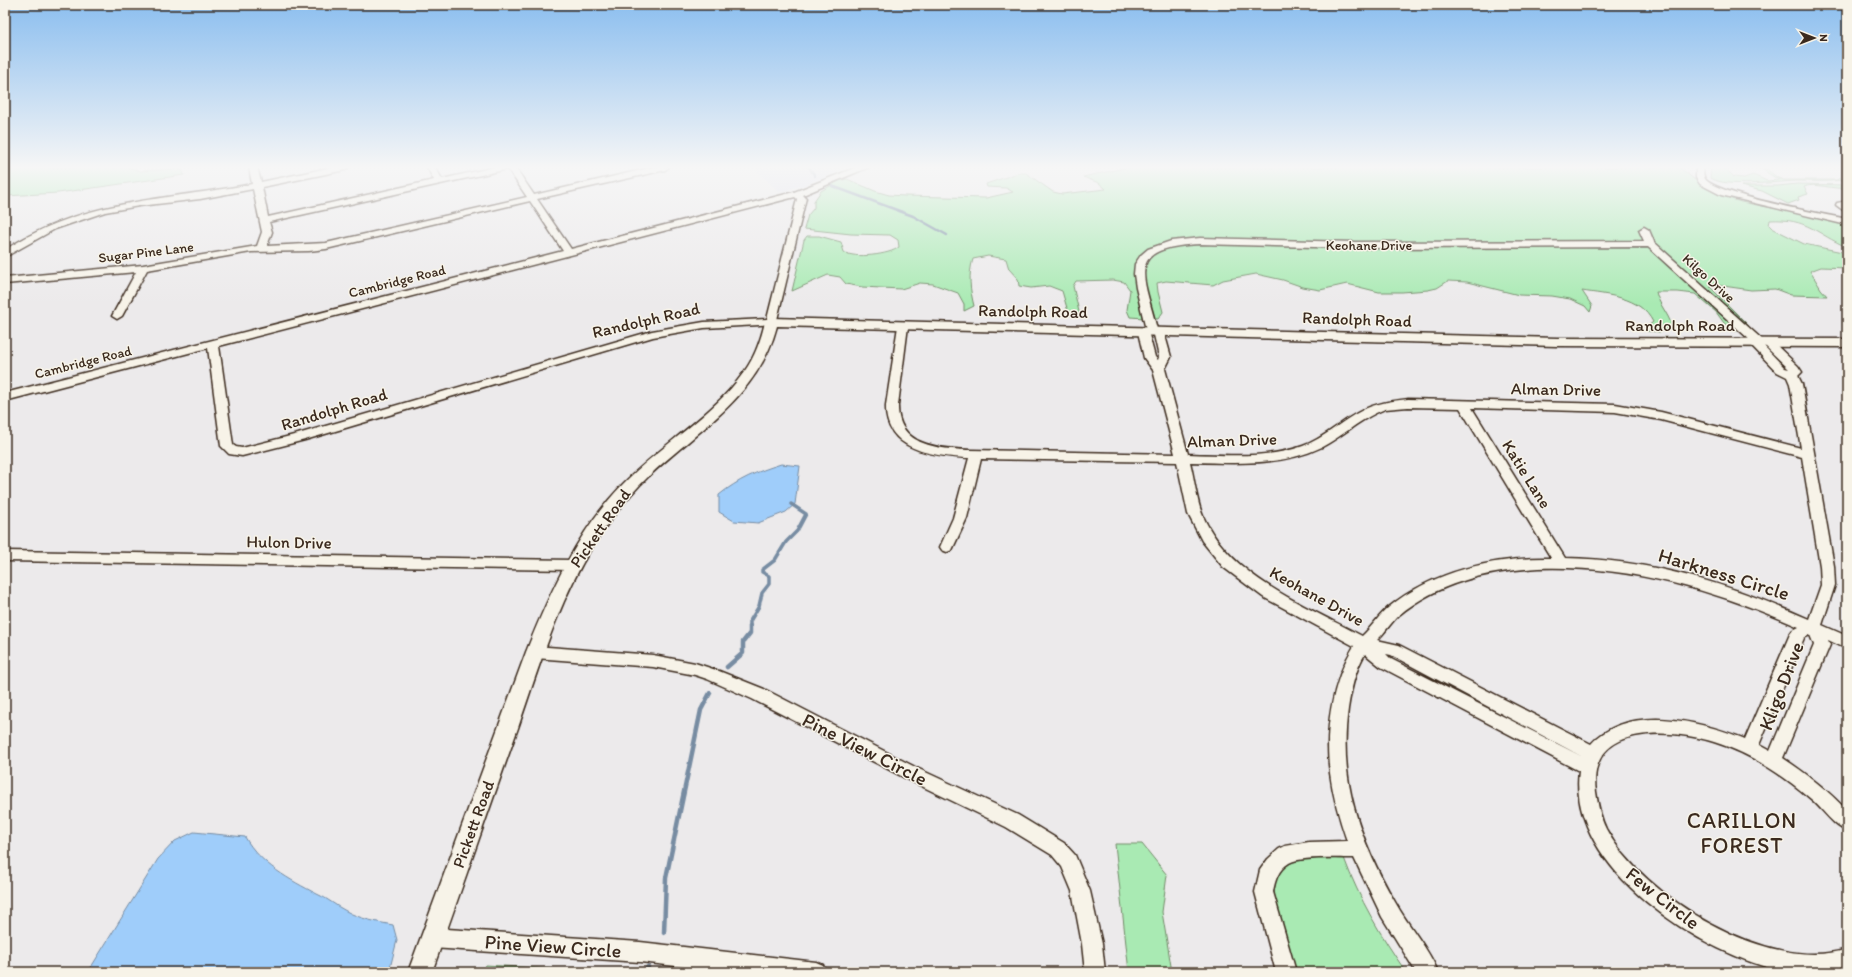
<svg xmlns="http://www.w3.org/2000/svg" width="1852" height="977" viewBox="0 0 1852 977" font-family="Itim,sans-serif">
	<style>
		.built { fill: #dedfef }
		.green { fill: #a9eab3; stroke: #728a68 }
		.water { fill: #9fcdfa; stroke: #778ca2 }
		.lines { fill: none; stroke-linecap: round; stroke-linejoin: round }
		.stream-far2 { stroke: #778ca2; stroke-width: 2.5 }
		.stream-far1 { stroke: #778ca2; stroke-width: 3.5 }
		.stream { stroke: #778ca2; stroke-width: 4.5 }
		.minor-casing { stroke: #3b2a1e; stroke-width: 3 }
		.tertiary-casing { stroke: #3b2a1e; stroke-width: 3 }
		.minor { fill: #f7f3e8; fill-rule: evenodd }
		.tertiary { fill: #f7f3e8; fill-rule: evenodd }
		.labels { text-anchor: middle; stroke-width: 3; stroke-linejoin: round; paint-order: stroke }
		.far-street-label { font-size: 14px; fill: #3b2a1e; stroke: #f7f3e8 }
		.street-label { font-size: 17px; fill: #3b2a1e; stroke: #f7f3e8 }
		.near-street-label { font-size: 20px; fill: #3b2a1e; stroke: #f7f3e8 }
		.near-neighbourhood-label { font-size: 22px; letter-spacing: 1px; fill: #3b2a1e; stroke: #f7f3e8 }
	</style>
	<rect width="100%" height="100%" fill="#eceaeb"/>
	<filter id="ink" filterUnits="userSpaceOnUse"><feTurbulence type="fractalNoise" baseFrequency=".025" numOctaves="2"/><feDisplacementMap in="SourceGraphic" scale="8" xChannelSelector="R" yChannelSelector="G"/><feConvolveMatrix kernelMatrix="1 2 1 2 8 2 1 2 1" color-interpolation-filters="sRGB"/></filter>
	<g filter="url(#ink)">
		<!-- built -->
		<path class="built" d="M752,167H848L807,184L780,192Z"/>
		<!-- green -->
		<path class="green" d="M5,167H128L140,171L178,169L183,171L184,175L58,193L5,196Z
			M1129,167H1679L1705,188L1722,196L1741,202L1804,214L1847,225V247C1816,234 1808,218 1770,220L1769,225L1772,228L1804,244L1847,253V268L1821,267L1810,271L1821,289L1827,296L1791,295L1775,289L1751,290L1716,285L1710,287L1749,326L1743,330L1735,331L1724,323L1716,312L1695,294L1678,292H1656C1659,305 1668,313 1672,326L1661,332L1647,331V327L1653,322C1640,296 1607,295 1582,291L1592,306L1590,312L1585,306L1570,299L1552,296L1519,295L1467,282L1448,281L1437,288L1428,290L1402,292H1379L1347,284L1320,290L1303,287L1283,280L1256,274L1223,280L1213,285L1166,281L1157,283L1158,292L1163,312L1158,319L1130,317L1127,310L1130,290L1124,282L1113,280L1076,281L1073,286L1080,316L1069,315L1062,291L1049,286L1031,288L1019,286L1018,279L1009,269L1006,259L988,256L973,259C968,275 970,290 974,306L964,311V304L958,293L933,284L920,283L901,289L862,287L846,284L840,277L828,275L792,291L804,240L807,236H819L841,242L844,252C854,259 890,255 899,247L898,240L890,235L851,234L804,229L808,215L814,208V201L821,191L839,181L847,179L875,191L889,195L905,196L986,198L1013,192L1006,188L987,187L986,184L1018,173H1026L1053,192L1062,194L1106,189L1099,183L1083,177Z
			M1711,167H1724L1734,177L1744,178L1753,175L1767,181L1779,180L1758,167L1765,168L1778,178L1784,180H1837L1839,178L1843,180C1827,182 1812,181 1796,181C1776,182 1726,188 1710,178Z
			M1797,184L1847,185V188C1834,190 1814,182 1804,187L1808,194L1798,197L1799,200L1788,204L1762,191L1741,186H1778Z
			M1115,844H1142L1167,875L1162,912L1172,972H1129Z
			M1306,858H1344C1359,899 1381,936 1406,972H1294C1287,949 1266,897 1278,875C1283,865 1295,861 1306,858Z
			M486,965L600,972H483Z"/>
		<!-- water -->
		<path class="water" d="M781,464L800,466L795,504L786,512L758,523L734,521L719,512V495C739,479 756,472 781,464Z
			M194,832L245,837C260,864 290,880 317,894C327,898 336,906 346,911C360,919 377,922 393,925L397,940L389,972H88L158,859L175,841Z"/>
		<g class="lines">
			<!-- stream-far2 -->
			<path class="stream-far2" d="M809,167L815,176
				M832,186L913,216L947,235"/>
			<!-- stream-far1 -->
			<path class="stream-far1" d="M750,627V621L759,606L762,593L769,584V576L762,572V570L775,560L786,542L797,531L806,514L791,504"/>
			<!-- stream -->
			<path class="stream" d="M727,667L743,653V642L750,633V626
				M664,933L666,878L701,710L710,693
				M644,972L648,967"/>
			<defs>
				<path id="minor" d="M249,167H257L261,182L333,167H349L345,170L262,187L268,217L434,180L427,167H435L442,179L495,167H515L534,195L654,167H669L665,170L537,199L571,249L794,192L857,167H869L803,195L806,198L776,324L704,328L653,337L305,440L242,456L229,454L221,446L208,348L5,401V393L563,251L530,201L326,249L309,251L251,252L147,270L122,316L117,319L112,316L136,272L5,284V278L143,265L257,246L262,232L253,189L200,199L139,206L105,212L55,229L5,257V250C84,198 164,201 252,184ZM508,169L527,197L326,243L267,246L272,232L269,222ZM795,197L797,199L767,319L704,322L652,331L298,434L242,448L236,447L233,445L219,346Z
					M1696,167H1704C1703,171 1703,175 1705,179C1717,195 1823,214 1847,219V225L1721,195L1700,184L1696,178Z
					M1847,201V213L1836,205L1837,203Z
					M1644,227L1649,230L1654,242L1765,342H1773L1798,366L1802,372L1798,376L1802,384L1834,566L1835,585L1822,625L1847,636V649L1828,640L1830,645L1783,758C1807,774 1828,790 1847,811V831C1833,826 1823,809 1811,799C1783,775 1750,753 1714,742C1670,728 1586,723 1596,792C1598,805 1600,817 1606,829C1642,896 1770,975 1847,949V969C1836,973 1826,972 1814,972C1805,972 1796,973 1787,972C1704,957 1566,868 1579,771L1381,667L1365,654C1355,670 1351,690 1348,709C1338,780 1360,841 1395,902C1408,926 1428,947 1438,972H1416L1382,917L1354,858C1339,858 1301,856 1289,863C1278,870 1275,880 1273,892L1296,972H1276L1255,892L1260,870L1268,859L1279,849L1285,846L1309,842L1347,841C1339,818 1333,796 1330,773C1324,732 1332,681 1354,646L1263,597L1223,567L1202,541L1188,514L1177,462L981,459L967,518L952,550L947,552L942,550L940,547L953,518L969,458C934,456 884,451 886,405L898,326L903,323L908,326L898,405C897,446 939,449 970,450L1175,454L1153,370L1144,358L1138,332L1139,330H1146L1136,288L1134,274L1135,264L1141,255L1148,249L1171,241L1200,238L1354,242L1644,241L1639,230ZM1200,244L1354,248L1648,247L1751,341L1750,343L1751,345L1777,372L1787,377L1790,384L1801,448L1661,412L1615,404L1408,399C1392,401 1375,403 1361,411C1341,421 1325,438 1303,446C1267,459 1226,455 1188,454L1165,369L1171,357L1164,332L1163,330L1157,329C1143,273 1124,248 1200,244ZM1149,335H1154L1159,357L1158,360L1155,357ZM1763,345H1764L1789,369L1785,368ZM1408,407L1460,408L1551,558C1495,557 1433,571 1389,607C1379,615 1372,627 1362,636C1306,606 1230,577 1203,516C1197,503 1194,477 1190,462C1234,463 1281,467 1322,447C1341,437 1357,422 1376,413L1385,409ZM1472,408L1615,412L1661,420L1802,457L1820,566L1821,585L1809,619C1732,585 1650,559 1565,558ZM1539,568C1630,565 1717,591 1799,627L1793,630L1790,634L1745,739C1700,721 1629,703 1591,744L1399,645L1377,640C1385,633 1391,622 1399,615C1439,582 1489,571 1539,568ZM1810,635L1814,645L1770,751L1759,745L1804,638ZM1386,654L1391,655L1583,757L1391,659Z
					M5,551L573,560L578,561L580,565L578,569L573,570L5,561Z
					M535,646L653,655L695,663L719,671L764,689L919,769L1018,815L1064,843L1075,855L1090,891L1102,944L1105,972H1085L1082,944L1072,891L1062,867L1052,855L1006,827L907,779L752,699L707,679L695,675L653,667L535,658L530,656L527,652L530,648Z
					M432,928L640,942L816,962L823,965L826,972H729L640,962L432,948L425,945L422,938L425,931Z"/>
				<path id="tertiary" d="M772,318L1557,338L1847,339V347L1557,346L777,326C758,398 698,429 648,477C626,498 608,522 592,547C558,603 539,667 518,728C489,809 461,891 432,972H408L526,652C550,592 577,532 622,485C660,445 712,417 744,372C755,357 761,339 765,322L767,319Z"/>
			</defs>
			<!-- minor casing -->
			<use href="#minor" class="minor-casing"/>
			<!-- tertiary casing -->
			<use href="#tertiary" class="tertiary-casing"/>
			<!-- minor -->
			<use href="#minor" class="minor"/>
			<!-- tertiary -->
			<use href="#tertiary" class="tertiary"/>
		</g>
	</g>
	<!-- sky -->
	<linearGradient id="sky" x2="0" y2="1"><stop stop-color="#8bbeef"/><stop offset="0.55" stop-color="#f6f6f6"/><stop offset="1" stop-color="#f6f6f6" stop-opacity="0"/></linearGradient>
	<rect width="1852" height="304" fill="url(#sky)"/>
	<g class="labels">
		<!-- far-street labels -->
		<g class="far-street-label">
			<text x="1369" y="250">Keohane Drive</text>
			<text transform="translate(146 252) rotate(-7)" y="5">Sugar Pine Lane</text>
			<text transform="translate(1709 278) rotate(42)" y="5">Kilgo Drive</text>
			<text transform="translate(397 281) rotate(-14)" y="5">Cambridge Road</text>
			<text transform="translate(83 362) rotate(-14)" y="5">Cambridge Road</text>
		</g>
		<!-- street labels -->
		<g class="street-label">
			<text transform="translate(1033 311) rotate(1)" y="6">Randolph Road</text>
			<text transform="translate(1357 319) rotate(2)" y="6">Randolph Road</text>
			<text transform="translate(646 320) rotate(-13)" y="6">Randolph Road</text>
			<text x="1680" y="331">Randolph Road</text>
			<text transform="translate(1556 389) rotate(1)" y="6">Alman Drive</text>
			<text transform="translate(334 409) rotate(-17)" y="6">Randolph Road</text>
			<text transform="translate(1232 440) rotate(-2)" y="6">Alman Drive</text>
			<text transform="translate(1527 474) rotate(58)" y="6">Katie Lane</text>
			<text transform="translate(600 528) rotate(-55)" y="6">Pickett Road</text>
			<text transform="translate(289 542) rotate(1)" y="6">Hulon Drive</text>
			<text transform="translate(1317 596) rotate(29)" y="6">Keohane Drive</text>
			<text transform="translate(473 824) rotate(-70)" y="6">Pickett Road</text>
		</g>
		<!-- near-street labels -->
		<g class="near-street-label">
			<text transform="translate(1724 574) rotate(17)" y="7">Harkness Circle</text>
			<text transform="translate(1781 686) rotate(-69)" y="7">Kligo Drive</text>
			<text transform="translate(865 749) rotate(27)" y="7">Pine View Circle</text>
			<text transform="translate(1663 898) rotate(38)" y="7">Few Circle</text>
			<text transform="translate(553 946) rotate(4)" y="7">Pine View Circle</text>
		</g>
		<!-- near-neighbourhood labels -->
		<g class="near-neighbourhood-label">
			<text x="1742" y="828">CARILLON<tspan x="1742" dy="25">FOREST</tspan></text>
		</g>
	</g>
	<!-- margin -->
	<rect width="1852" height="977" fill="none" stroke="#f7f3e8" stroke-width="20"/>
	<rect x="10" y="10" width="1832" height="957" fill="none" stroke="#3b2a1e" stroke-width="1.5" filter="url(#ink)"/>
	<!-- north arrow -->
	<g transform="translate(1814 38) rotate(90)" stroke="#f7f3e8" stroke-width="3" paint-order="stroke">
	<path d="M0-3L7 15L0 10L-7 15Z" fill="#3b2a1e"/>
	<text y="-6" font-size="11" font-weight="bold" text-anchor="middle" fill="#3b2a1e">N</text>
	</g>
</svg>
